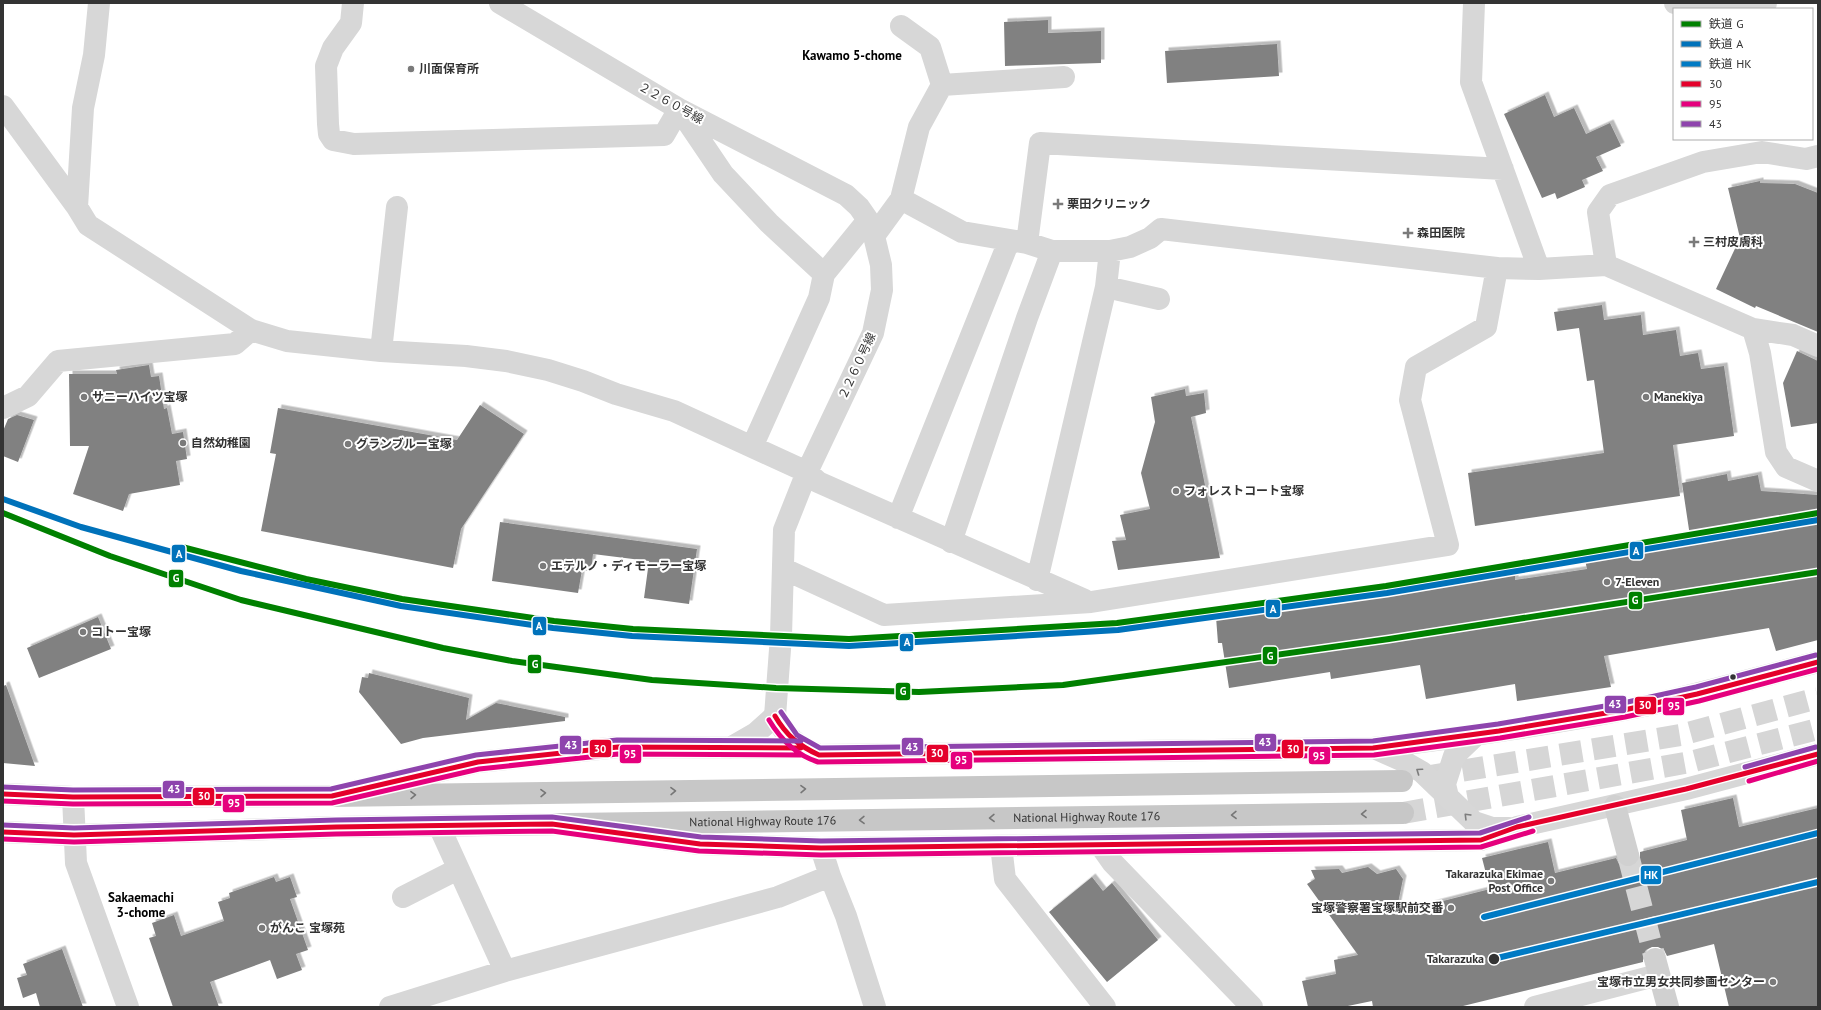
<svg xmlns="http://www.w3.org/2000/svg" width="1821" height="1010" viewBox="0 0 1821 1010" font-family="'PT Sans','Noto Sans JP',sans-serif">
	<style>
		.building { fill: #818181; filter: url(#shadow) }
		.lines { fill: none; stroke-linecap: round; stroke-linejoin: round }
		.secondary-tunnel { stroke: #d6d6d6; stroke-width: 22; stroke-dasharray: 22 11; stroke-linecap: butt }
		.trunk-tunnel { stroke: #d6d6d6; stroke-width: 22; stroke-dasharray: 22 11; stroke-linecap: butt }
		.minor { stroke: #d7d7d7; stroke-width: 22 }
		.tertiary { stroke: #d7d7d7; stroke-width: 22 }
		.secondary { stroke: #d0d0d0; stroke-width: 22 }
		.trunk { stroke: #c7c7c7; stroke-width: 22 }
		.bus-1-casing { stroke: #fff; stroke-width: 8 }
		.bus-2-casing { stroke: #fff; stroke-width: 8 }
		.bus-3-casing { stroke: #fff; stroke-width: 8 }
		.bus-1 { stroke: #e4002b; stroke-width: 5 }
		.bus-2 { stroke: #e5007d; stroke-width: 5 }
		.bus-3 { stroke: #8e44ad; stroke-width: 5 }
		.rail-1-casing { stroke: #fff; stroke-width: 9 }
		.rail-2-casing { stroke: #fff; stroke-width: 9 }
		.rail-3-casing { stroke: #fff; stroke-width: 9 }
		.rail-1 { stroke: #008000; stroke-width: 6 }
		.rail-2 { stroke: #0072ba; stroke-width: 6 }
		.rail-3 { stroke: #007ac4; stroke-width: 6 }
		.oneway { stroke: #7d7d7d }
		.oneway2 { stroke: #767676 }
		.poi-dot { fill: #7a7a7a; stroke: #fff; stroke-width: 1.5 }
		.bus-dot { fill: #333; stroke: #fff; stroke-width: 1.5 }
		.labels { text-anchor: middle; stroke-width: 4; stroke-linejoin: round; paint-order: stroke }
		.poi-label { font-size: 12px; font-weight: bold; fill: #333; stroke: #fff; text-anchor: start }
		.street-label { font-size: 12px; fill: #333; stroke: #fff }
		.stop-label { font-size: 12px; font-weight: bold; fill: #333; stroke: #fff; text-anchor: end }
		.neighbourhood-label { font-size: 13px; font-weight: bold; fill: #000; stroke: #fff }
		.line-badge { stroke: #fff; stroke-width: 1.5 }
		.badge-label { font-size: 11px; text-anchor: middle; font-weight: bold; fill: #fff }
	</style>
	<defs>
		<filter id="shadow"><feDropShadow dx="3.5" dy="-3.5" stdDeviation="0" flood-color="#0004"/></filter>
	</defs>
	<rect width="100%" height="100%" fill="#fff"/>
	<!-- building -->
	<path class="building" d="M1048,20V33L1101,31V63L1005,66L1004,22Z
		M1277,44L1279,76L1167,83L1165,51Z
		M1545,95L1554,117L1574,108L1586,134L1610,123L1621,146L1596,157L1603,171L1582,180L1585,187L1557,199L1555,193L1542,198L1504,114Z
		M1760,181V183L1795,184L1818,193V332L1756,306L1755,308L1716,289L1740,238L1728,188Z
		M1602,305L1604,320L1641,315L1643,335L1676,330L1680,356L1698,353L1701,369L1724,366L1734,436L1673,445L1680,496L1475,526L1468,473L1604,453L1594,380L1587,381L1579,328L1557,331L1554,312Z
		M1797,351L1818,361V423L1791,427L1783,383Z
		M149,365L151,377L159,376L164,409L167,408L172,434L183,432L187,459L176,461L180,485L129,494L123,511L73,494L89,446H70L69,374H117L116,370Z
		M1185,389L1186,396L1204,393L1206,413L1191,417L1220,558L1118,570L1112,541L1126,540L1120,515L1150,509L1141,473L1155,422L1151,397Z
		M480,405L524,434L461,529L453,568L261,531L276,454L270,453L278,408L457,440Z
		M17,415L34,420L18,462L3,456V431L8,419Z
		M1727,474L1728,481L1758,475L1761,491L1818,495V640L1776,651L1769,628L1604,656L1611,687L1517,701L1515,684L1426,699L1420,665L1331,679L1330,672L1229,688L1222,643H1218L1216,617L1515,571V580L1587,569L1585,560L1691,543L1682,483Z
		M500,522L697,549L689,604L644,598L649,561L593,554L591,571L582,570L578,593L492,581Z
		M98,617L111,649L39,678L27,648Z
		M369,673L469,698L466,720L496,703L565,717V721L423,738L401,744L359,692L362,677L368,678Z
		M6,685L26,741L35,766L3,763V686Z
		M1733,798L1739,827L1818,808V1007H1729L1714,944L1667,956L1664,950L1658,947H1652L1646,950L1643,955V962L1459,1007H1373L1372,1001L1343,1007H1308L1302,981L1336,974L1334,960L1358,955L1307,884L1315,879L1311,870L1339,869L1342,873L1368,867L1377,874L1396,869L1403,879L1396,913L1490,889L1482,858L1548,842L1555,873L1616,858L1619,864L1624,867H1632L1637,864L1640,859V852L1687,840L1681,810Z
		M274,877L276,882L290,877L297,897L290,899L308,950L296,954L302,970L277,979L270,960L210,982L219,1007H173L149,938L156,936L152,923L174,915L181,936L224,921L218,902L230,898L229,893Z
		M1092,877L1103,891L1112,883L1158,940L1107,982L1049,912Z
		M62,949L83,1007H40L36,993L23,998L17,978L27,975L23,964Z"/>
	<g class="lines">
		<!-- secondary-tunnel -->
		<path class="secondary-tunnel" d="M1628,855L1655,959"/>
		<!-- trunk-tunnel -->
		<path class="trunk-tunnel" d="M1430,776L1681,735L1818,698
			M1403,813L1690,762L1818,729"/>
		<!-- minor -->
		<path class="minor" d="M353,3L351,23L333,48L326,66L328,124L329,134L333,140L354,144L664,135L679,109L723,174L769,223L824,274
			M500,3L679,109L846,195L859,207L868,220L874,236L881,265L882,290L873,333L807,472L784,530L781,636L775,716
			M1474,3L1471,82L1539,269
			M1675,3L1718,9
			M1728,9L1766,3
			M901,26L930,47L942,85
			M1064,77L942,85L919,127L901,199L962,232L1027,243L1052,251H1110L1130,247L1150,238L1161,229L1497,268
			M3,106L77,207L88,225L251,330L235,344L58,361L28,396L3,408
			M77,207L83,108L94,55L99,3
			M874,236L901,199
			M1027,243L1040,143L1503,169
			M1606,265L1598,212L1610,195L1703,162L1762,152L1806,159L1818,156
			M1106,287L1159,299
			M1753,329L1793,335L1818,346
			M251,330L287,341L381,351L466,356L506,361L548,370L583,381L616,394L674,411L807,472L818,482L1085,600
			M381,351L397,207
			M752,447L819,298L824,274L868,220
			M898,518L1009,241
			M951,542L1027,318L1052,251
			M784,569L884,615L1091,602L1448,545L1410,400L1416,367L1486,327L1497,268L1539,269L1606,265L1753,329L1760,353L1776,452L1786,467L1818,481
			M1037,580L1106,287L1110,251
			M73,797L76,863L128,1007
			M439,826L505,971
			M1100,845L1112,862L1252,1007
			M1001,846L1005,879L1105,1007
			M821,848L830,876L846,916L875,1007
			M403,897L458,869
			M390,1007L505,971L778,897L830,876
			M1535,1007L1658,975"/>
		<!-- tertiary -->
		<path class="tertiary" d="M1477,734L1454,756L1445,784L1448,797L1474,822L1492,828H1509
			M730,748L756,733L775,716C787,738 796,745 819,755L1373,748C1457,738 1541,726 1624,710C1690,698 1753,678 1818,662
			M1374,748L1401,760L1422,772L1448,797
			M355,791L478,762L618,747L801,748
			M599,830L700,844L821,848L1481,840L1517,827L1686,789L1818,754"/>
		<!-- secondary -->
		<path class="secondary" d="M1615,806L1628,855
			M1655,959L1668,1007"/>
		<!-- trunk -->
		<g class="trunk">
			<path d="M3,794L73,797L332,796L1402,781"/>
			<path id="s1" d="M3,832L74,835L336,827L1403,813"/>
		</g>
		<defs>
			<path id="bus-1" d="M775,716C786,735 799,746 819,755L1373,748L1499,731L1624,710L1697,694L1818,662
				M3,794L73,797L332,796L478,762L618,747L801,748
				M3,832L74,835L336,827L552,824L700,844L821,848L1481,840L1517,827L1686,789L1818,754"/>
			<path id="bus-2" d="M769,720C781,740 796,755 818,762L1374,755L1500,738L1625,717L1699,701L1818,669
				M1749,781L1818,761
				M3,801L73,804L332,803L479,769L618,754L801,755
				M3,839L74,842L336,834L552,831L699,851L821,855L1481,847L1533,831"/>
			<path id="bus-3" d="M781,712L797,735L820,748L1373,741L1498,724L1623,703L1696,687L1816,655
				M1745,767L1816,747
				M3,787L73,790L331,789L476,755L617,740L801,741
				M3,825L74,828L336,820L552,817L701,837L821,841L1480,833L1529,817"/>
		</defs>
		<!-- bus-1 casing -->
		<use href="#bus-1" class="bus-1-casing"/>
		<!-- bus-2 casing -->
		<use href="#bus-2" class="bus-2-casing"/>
		<!-- bus-3 casing -->
		<use href="#bus-3" class="bus-3-casing"/>
		<!-- bus-1 -->
		<use href="#bus-1" class="bus-1"/>
		<!-- bus-2 -->
		<use href="#bus-2" class="bus-2"/>
		<!-- bus-3 -->
		<use href="#bus-3" class="bus-3"/>
		<defs>
			<path id="rail-1" d="M3,513L110,556L241,600L443,648L512,661L652,680L776,688L919,692L1063,685L1389,639L1818,572
				M182,547L306,579L402,599L554,621L633,629L849,639L1117,623L1386,586L1818,513"/>
			<path id="rail-2" d="M3,499L81,527L241,571L401,606L553,628L632,636L849,646L1118,630L1387,593L1818,520"/>
			<path id="rail-3" d="M1484,917L1818,833
				M1493,959L1818,882"/>
		</defs>
		<!-- rail-1 casing -->
		<use href="#rail-1" class="rail-1-casing"/>
		<!-- rail-2 casing -->
		<use href="#rail-2" class="rail-2-casing"/>
		<!-- rail-3 casing -->
		<use href="#rail-3" class="rail-3-casing"/>
		<!-- rail-1 -->
		<use href="#rail-1" class="rail-1"/>
		<!-- rail-2 -->
		<use href="#rail-2" class="rail-2"/>
		<!-- rail-3 -->
		<use href="#rail-3" class="rail-3"/>
	</g>
	<!-- one-way arrows -->
	<defs><path id="oneway-chevron" d="M-2-3.5L2.5 0L-2 3.5" fill="none" stroke-width="1.6" stroke-linecap="round" stroke-linejoin="round"/></defs>
	<g class="oneway">
		<use href="#oneway-chevron" transform="translate(1419 771) rotate(-145)"/>
		<use href="#oneway-chevron" transform="translate(1467 816) rotate(-135)"/>
	</g>
	<g class="oneway2">
		<use href="#oneway-chevron" transform="translate(803 789) rotate(-1)"/>
		<use href="#oneway-chevron" transform="translate(673 791) rotate(-1)"/>
		<use href="#oneway-chevron" transform="translate(543 793) rotate(-1)"/>
		<use href="#oneway-chevron" transform="translate(413 795) rotate(-1)"/>
		<use href="#oneway-chevron" transform="translate(1364 814) rotate(179)"/>
		<use href="#oneway-chevron" transform="translate(1234 815) rotate(179)"/>
		<use href="#oneway-chevron" transform="translate(992 818) rotate(179)"/>
		<use href="#oneway-chevron" transform="translate(862 820) rotate(179)"/>
	</g>
	<!-- markers -->
	<g class="poi-dot">
		<circle cx="411" cy="69" r="4"/>
		<path d="M1056 198h4v4h4v4h-4v4h-4v-4h-4v-4h4z"/>
		<path d="M1406 227h4v4h4v4h-4v4h-4v-4h-4v-4h4z"/>
		<path d="M1692 236h4v4h4v4h-4v4h-4v-4h-4v-4h4z"/>
		<circle cx="84" cy="397" r="4"/>
		<circle cx="1646" cy="397" r="4"/>
		<circle cx="183" cy="443" r="4"/>
		<circle cx="348" cy="444" r="4"/>
		<circle cx="1176" cy="491" r="4"/>
		<circle cx="543" cy="566" r="4"/>
		<circle cx="1607" cy="582" r="4"/>
		<circle cx="83" cy="632" r="4"/>
		<circle cx="1551" cy="881" r="4"/>
		<circle cx="1451" cy="908" r="4"/>
		<circle cx="262" cy="928" r="4"/>
		<circle cx="1773" cy="982" r="4"/>
	</g>
	<g class="bus-dot">
		<circle cx="1733" cy="677" r="3.5"/>
		<circle cx="1494" cy="959" r="6"/>
	</g>
	<g class="labels">
		<!-- poi labels -->
		<g class="poi-label">
			<text x="419" y="73">川面保育所</text>
			<text x="1067" y="208">栗田クリニック</text>
			<text x="1417" y="237">森田医院</text>
			<text x="1703" y="246">三村皮膚科</text>
			<text x="92" y="401">サニーハイツ宝塚</text>
			<text x="1654" y="401">Manekiya</text>
			<text x="191" y="447">自然幼稚園</text>
			<text x="356" y="448">グランブルー宝塚</text>
			<text x="1184" y="495">フォレストコート宝塚</text>
			<text x="551" y="570">エテルノ・ディモーラー宝塚</text>
			<text x="1615" y="586">7-Eleven</text>
			<text x="91" y="636">コトー宝塚</text>
			<text x="1543" y="878" text-anchor="end">Takarazuka Ekimae<tspan x="1543" dy="14">Post Office</tspan></text>
			<text x="1443" y="912" text-anchor="end">宝塚警察署宝塚駅前交番</text>
			<text x="270" y="932">がんこ 宝塚苑</text>
			<text x="1765" y="986" text-anchor="end">宝塚市立男女共同参画センター</text>
		</g>
		<!-- street labels -->
		<g class="street-label">
			<text transform="translate(671 103) rotate(29)" y="4">２２６０号線</text>
			<text transform="translate(857 366) rotate(-65)" y="4">２２６０号線</text>
			<text dy="4" stroke="none"><textPath href="#s1" startOffset="1084">National Highway Route 176</textPath></text>
			<text dy="4" stroke="none"><textPath href="#s1" startOffset="760">National Highway Route 176</textPath></text>
		</g>
		<!-- stop labels -->
		<g class="stop-label">
			<text x="1484" y="963">Takarazuka</text>
		</g>
		<!-- neighbourhood labels -->
		<g class="neighbourhood-label">
			<text x="852" y="60">Kawamo 5-chome</text>
			<text x="141" y="902">Sakaemachi<tspan x="141" dy="15">3-chome</tspan></text>
		</g>
	</g>
	<g class="line-badge">
		<rect x="1629" y="541" width="15" height="19" rx="4" fill="#0072ba"/>
		<rect x="171" y="544" width="15" height="19" rx="4" fill="#0072ba"/>
		<rect x="168" y="569" width="16" height="19" rx="4" fill="#008000"/>
		<rect x="1628" y="591" width="15" height="19" rx="4" fill="#008000"/>
		<rect x="1265" y="599" width="16" height="19" rx="4" fill="#0072ba"/>
		<rect x="532" y="616" width="15" height="20" rx="4" fill="#0072ba"/>
		<rect x="899" y="633" width="15" height="19" rx="4" fill="#0072ba"/>
		<rect x="1262" y="646" width="16" height="19" rx="4" fill="#008000"/>
		<rect x="527" y="654" width="15" height="20" rx="4" fill="#008000"/>
		<rect x="895" y="682" width="16" height="19" rx="4" fill="#008000"/>
		<rect x="1604" y="695" width="23" height="19" rx="4" fill="#8e44ad"/>
		<rect x="1634" y="696" width="23" height="19" rx="4" fill="#e4002b"/>
		<rect x="1662" y="697" width="23" height="19" rx="4" fill="#e5007d"/>
		<rect x="1254" y="733" width="23" height="19" rx="4" fill="#8e44ad"/>
		<rect x="559" y="735" width="23" height="20" rx="4" fill="#8e44ad"/>
		<rect x="901" y="737" width="23" height="19" rx="4" fill="#8e44ad"/>
		<rect x="589" y="739" width="23" height="19" rx="4" fill="#e4002b"/>
		<rect x="1281" y="739" width="23" height="20" rx="4" fill="#e4002b"/>
		<rect x="926" y="744" width="23" height="19" rx="4" fill="#e4002b"/>
		<rect x="619" y="744" width="23" height="20" rx="4" fill="#e5007d"/>
		<rect x="1308" y="746" width="23" height="19" rx="4" fill="#e5007d"/>
		<rect x="950" y="751" width="23" height="19" rx="4" fill="#e5007d"/>
		<rect x="162" y="780" width="23" height="19" rx="4" fill="#8e44ad"/>
		<rect x="192" y="787" width="23" height="19" rx="4" fill="#e4002b"/>
		<rect x="222" y="794" width="23" height="19" rx="4" fill="#e5007d"/>
		<rect x="1640" y="865" width="22" height="20" rx="4" fill="#007ac4"/>
	</g>
	<g class="badge-label">
		<text x="1636" y="555">A</text>
		<text x="179" y="558">A</text>
		<text x="176" y="582">G</text>
		<text x="1635" y="604">G</text>
		<text x="1273" y="613">A</text>
		<text x="539" y="630">A</text>
		<text x="907" y="646">A</text>
		<text x="1270" y="660">G</text>
		<text x="535" y="668">G</text>
		<text x="903" y="695">G</text>
		<text x="1615" y="708">43</text>
		<text x="1645" y="709">30</text>
		<text x="1674" y="710">95</text>
		<text x="1265" y="746">43</text>
		<text x="571" y="749">43</text>
		<text x="912" y="751">43</text>
		<text x="600" y="753">30</text>
		<text x="1293" y="753">30</text>
		<text x="937" y="757">30</text>
		<text x="630" y="758">95</text>
		<text x="1319" y="760">95</text>
		<text x="961" y="764">95</text>
		<text x="174" y="793">43</text>
		<text x="204" y="800">30</text>
		<text x="234" y="807">95</text>
		<text x="1651" y="879">HK</text>
	</g>
	<!-- border -->
	<rect width="1821" height="1010" fill="none" stroke="#333333" stroke-width="8"/>
	<!-- legend -->
	<rect x="1673" y="8" width="140" height="132" fill="#ffffff" stroke="#adadad"/>
	<rect x="1681" y="21" width="20" height="6" fill="#008000" stroke="#adadad"/>
	<text x="1709" y="28" font-size="12" fill="#333333">鉄道 G</text>
	<rect x="1681" y="41" width="20" height="6" fill="#0072ba" stroke="#adadad"/>
	<text x="1709" y="48" font-size="12" fill="#333333">鉄道 A</text>
	<rect x="1681" y="61" width="20" height="6" fill="#007ac4" stroke="#adadad"/>
	<text x="1709" y="68" font-size="12" fill="#333333">鉄道 HK</text>
	<rect x="1681" y="81" width="20" height="6" fill="#e4002b" stroke="#adadad"/>
	<text x="1709" y="88" font-size="12" fill="#333333">30</text>
	<rect x="1681" y="101" width="20" height="6" fill="#e5007d" stroke="#adadad"/>
	<text x="1709" y="108" font-size="12" fill="#333333">95</text>
	<rect x="1681" y="121" width="20" height="6" fill="#8e44ad" stroke="#adadad"/>
	<text x="1709" y="128" font-size="12" fill="#333333">43</text>
</svg>
